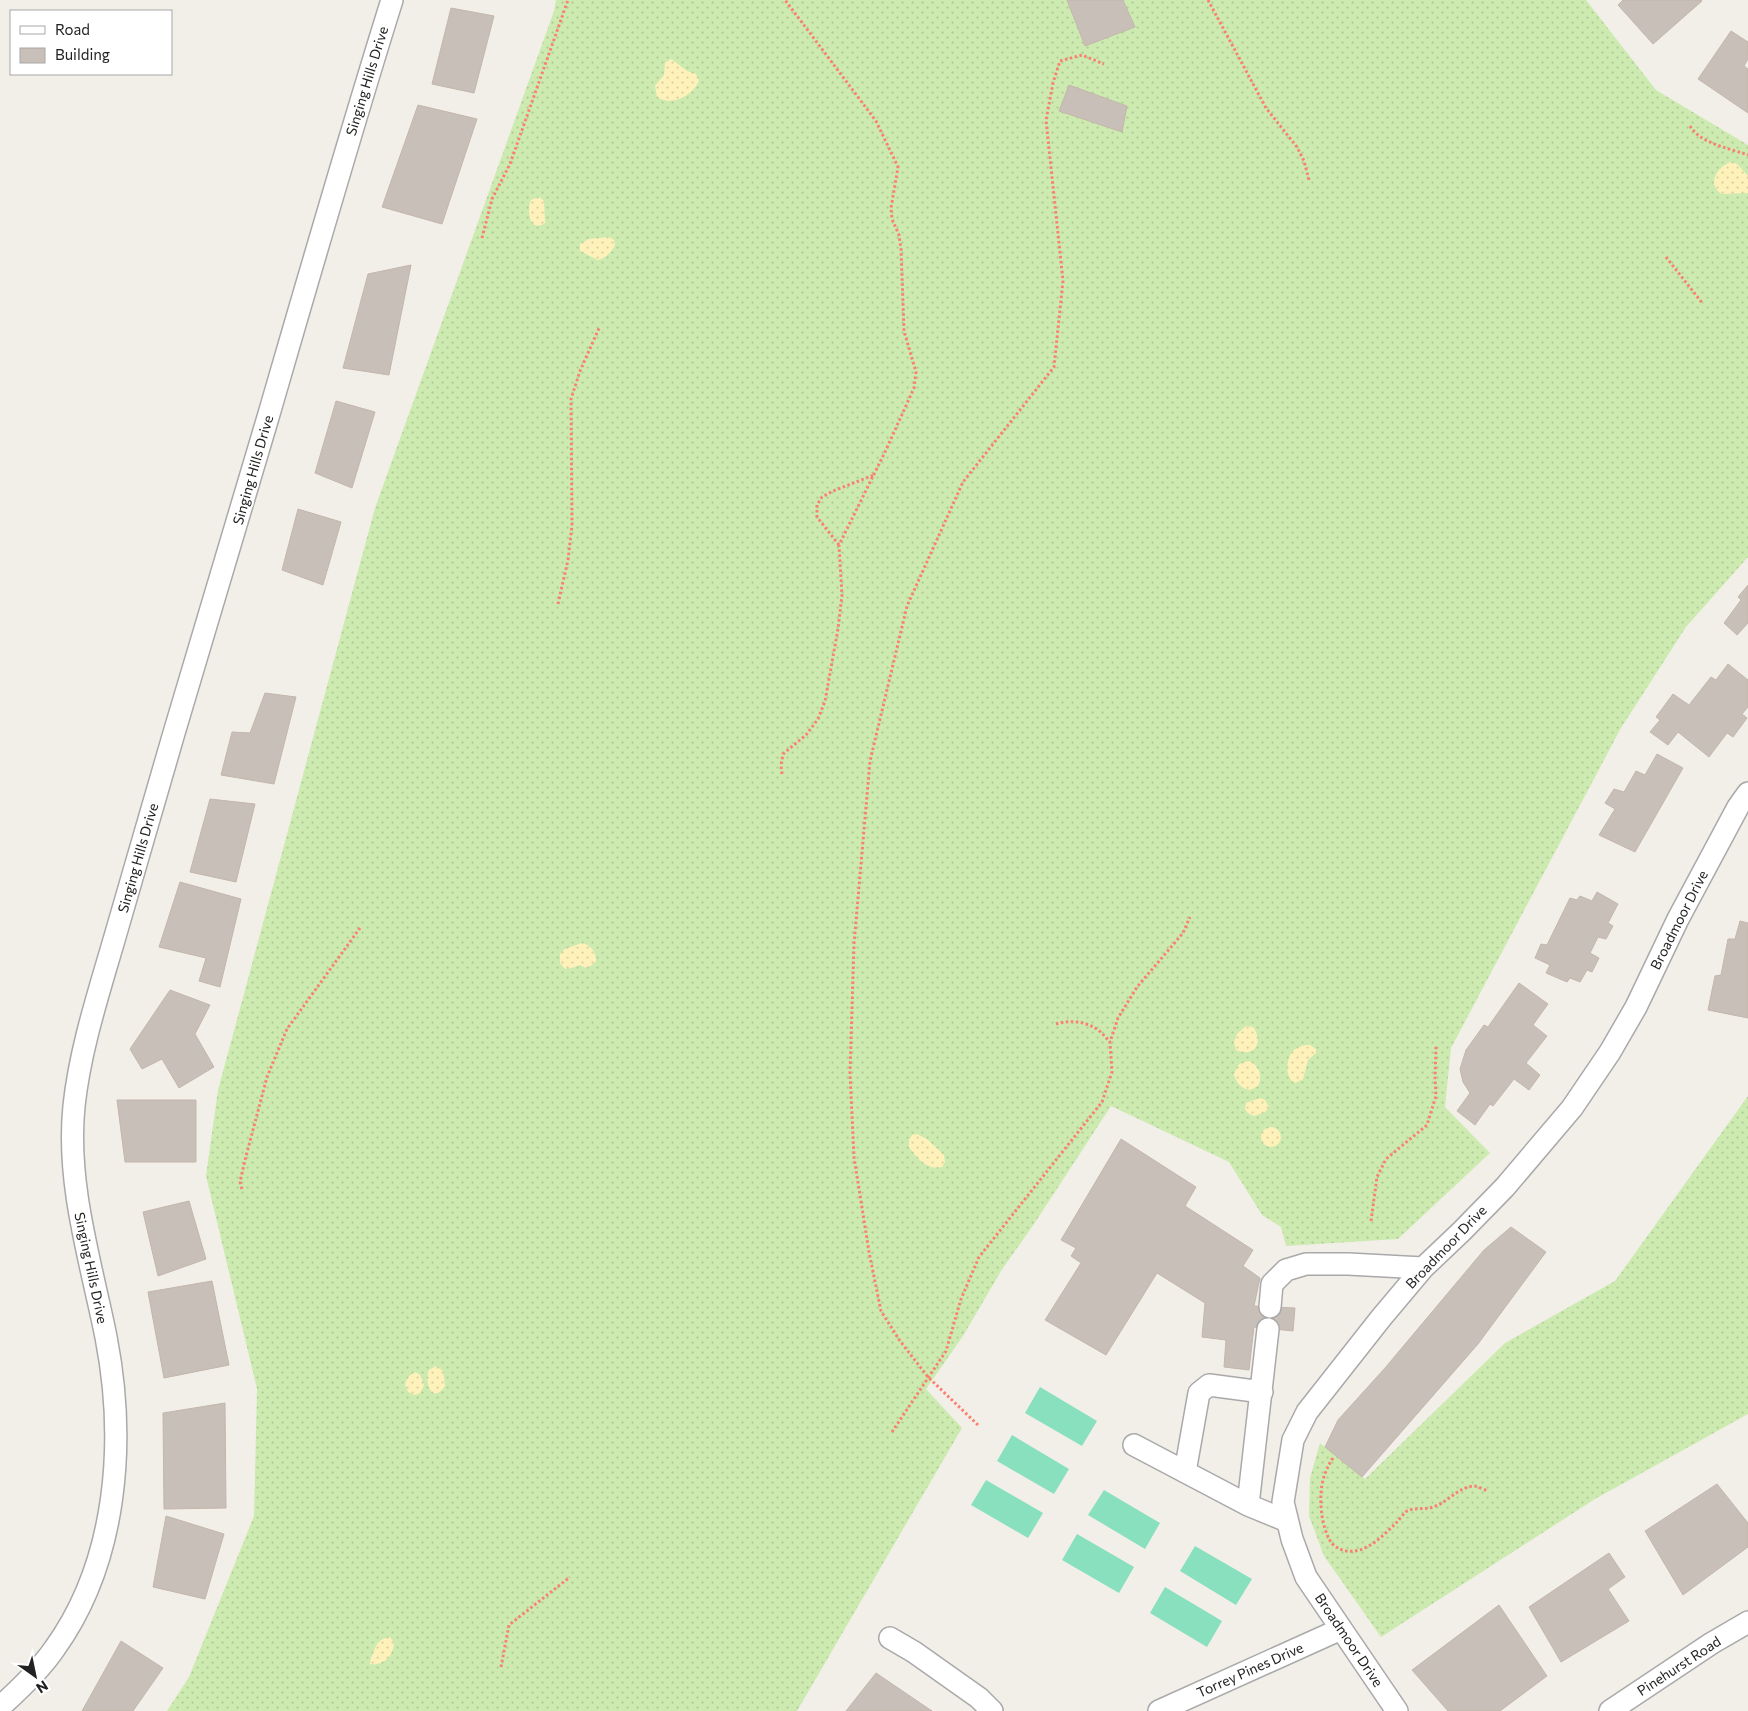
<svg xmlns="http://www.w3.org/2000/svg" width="1748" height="1711" viewBox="0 0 1748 1711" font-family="Commissioner,sans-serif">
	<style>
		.grass { fill: url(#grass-dots) }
		.sand { fill: url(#sand-dots) }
		.pitch { fill: #88e0be }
		.building { fill: #c7bfb8; stroke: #c4b6ab }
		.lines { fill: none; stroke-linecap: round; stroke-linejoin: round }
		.minor-casing { stroke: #a9a9a9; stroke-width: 24 }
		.path { stroke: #fa8072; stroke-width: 3; stroke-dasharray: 2.5 2.5; stroke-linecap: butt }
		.minor { stroke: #fff; stroke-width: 21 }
		.labels { text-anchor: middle; stroke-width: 4; stroke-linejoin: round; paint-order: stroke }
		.street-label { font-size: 14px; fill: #222; stroke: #fff }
	</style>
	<defs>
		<pattern id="grass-dots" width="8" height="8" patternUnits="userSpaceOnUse" patternTransform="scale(1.25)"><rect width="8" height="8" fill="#cdebb0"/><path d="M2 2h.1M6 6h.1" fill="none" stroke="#b0c997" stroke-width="1.8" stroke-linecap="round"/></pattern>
		<pattern id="sand-dots" width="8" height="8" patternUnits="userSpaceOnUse" patternTransform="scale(1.25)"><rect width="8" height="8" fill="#fff1ba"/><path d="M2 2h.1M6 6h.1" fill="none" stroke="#dacea0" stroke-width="1.8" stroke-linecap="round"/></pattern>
	</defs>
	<rect width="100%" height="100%" fill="#f2efe9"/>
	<!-- grass -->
	<path class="grass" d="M556,0H1586L1656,90L1748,145V557L1686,627L1621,728L1451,1048L1445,1107L1490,1153L1398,1239L1286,1246L1281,1227L1262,1215L1229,1162L1111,1106L1034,1224L1001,1271L963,1336L926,1389L962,1428L797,1711H167L189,1677L254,1516L257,1389L206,1176L218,1090L375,508L554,11Z
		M1748,1096V1414L1595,1499L1381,1637L1324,1556L1309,1516L1310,1478L1320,1443L1365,1479L1505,1343L1615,1281Z"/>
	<!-- sand -->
	<path class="sand" d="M671,59L687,71L696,74L699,80C694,95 672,107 657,97L655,86L664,75L665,63Z
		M1731,162L1737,164L1748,176V193L1722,194C1706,184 1717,167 1731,162Z
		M539,197L544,201L545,223C530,233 526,211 531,200Z
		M609,237L614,240L615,245C612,252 605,258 598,260L580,251V244L589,239Z
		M582,943C591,945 596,952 596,961L592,965L586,968L580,965L575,967L565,969L560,963V954L565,949Z
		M1246,1026L1253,1027C1264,1042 1255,1058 1236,1050L1234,1042L1237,1034Z
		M1306,1045H1310L1316,1049V1053L1308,1060L1303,1079L1295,1083C1284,1078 1286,1057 1294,1050C1298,1047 1302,1046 1306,1045Z
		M1249,1061C1259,1065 1263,1076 1258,1086L1250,1090C1242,1089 1235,1082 1234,1074L1239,1064Z
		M1260,1098L1265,1100L1269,1107L1265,1112L1254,1116L1248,1113L1245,1109L1246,1103Z
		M1261 1137a10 10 0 1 1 20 0a10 10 0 1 1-20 0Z
		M917,1134L927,1139L944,1155L945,1162L942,1167C927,1171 917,1158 909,1147V1140L912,1135Z
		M436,1366L443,1371L445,1386C432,1405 424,1383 429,1370Z
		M415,1372L420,1375L424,1385L420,1393L415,1395L408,1392L405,1384L408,1377Z
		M390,1637L394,1643C393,1656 384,1666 370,1664C370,1659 372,1656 374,1651C377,1642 380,1639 390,1637Z"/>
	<!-- pitch -->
	<path class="pitch" d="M1040,1387L1097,1421L1082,1446L1025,1413Z
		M1012,1435L1069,1469L1054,1494L997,1461Z
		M986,1480L1043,1513L1028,1538L971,1505Z
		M1104,1490L1160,1523L1145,1549L1088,1515Z
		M1077,1534L1134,1567L1119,1593L1062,1560Z
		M1195,1546L1252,1579L1236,1605L1180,1571Z
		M1165,1587L1222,1621L1207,1647L1150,1613Z"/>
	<!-- building -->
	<path class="building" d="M1067,0H1123L1135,27L1085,46Z
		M1623,0H1701L1702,1L1653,44L1618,5Z
		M451,8L494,16L474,93L432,84Z
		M1731,31L1748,42V59L1744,66L1748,69V113L1698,79Z
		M1069,85L1127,106L1122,132L1059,111Z
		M418,105L477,119L442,224L382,207Z
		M411,265L389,375L343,368L368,274Z
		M336,401L375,412L352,488L315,473Z
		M298,509L341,522L323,585L282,570Z
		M1748,585V623L1737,635L1724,623L1741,600L1738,597Z
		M1728,664L1748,680V707L1742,714L1747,718L1733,737L1727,733L1709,757L1678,732L1668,745L1650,732L1660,720L1656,717L1673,694L1689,705L1711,677L1716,680Z
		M265,693L296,697L274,784L221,775L232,732L250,733Z
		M1657,754L1683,768L1635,852L1599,835L1615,809L1605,803L1614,789L1624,792L1636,771L1645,775Z
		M210,799L255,804L236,882L190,872Z
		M180,882L241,899L220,987L199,981L206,958L159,947Z
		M1597,892L1618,904L1608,923L1613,926L1606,939L1598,937L1590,953L1599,958L1592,972L1587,970L1580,982L1570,978L1567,982L1546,973L1550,965L1535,958L1541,944L1547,945L1570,898L1577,900L1580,896L1592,901Z
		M1740,921L1748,923V1018L1708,1010L1715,976L1721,975L1728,939H1735Z
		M1519,983L1548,1004L1533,1025L1547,1036L1526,1063L1540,1075L1529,1090L1514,1079L1493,1106L1490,1104L1475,1125L1457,1111L1470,1093L1463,1082L1460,1069L1466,1050L1484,1025L1488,1027Z
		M170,990L210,1005L195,1034L214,1067L179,1088L162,1059L142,1069L130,1049Z
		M117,1100H196V1162H125Z
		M1121,1139L1196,1187L1185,1206L1253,1250L1243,1266L1260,1278L1254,1306L1295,1308L1293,1331L1254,1327L1249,1370L1224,1367L1226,1340L1202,1337L1205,1303L1157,1273L1106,1355L1045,1320L1081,1263L1071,1256L1076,1248L1061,1240Z
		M189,1201L206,1259L158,1276L143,1212Z
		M1511,1227L1546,1252L1478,1344L1362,1477L1325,1447L1338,1420L1385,1368L1484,1250Z
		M212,1281L229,1365L164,1378L148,1292Z
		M225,1403L226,1508L164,1509L163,1413Z
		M1717,1484L1748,1523V1547L1683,1595L1645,1531Z
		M166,1516L224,1534L205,1599L153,1587Z
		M1609,1553L1625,1577L1608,1589L1629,1621L1561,1662L1529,1607Z
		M1499,1605L1547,1676L1500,1711H1448L1412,1670Z
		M121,1641L163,1668L133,1711H82Z
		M876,1673L932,1711H846Z"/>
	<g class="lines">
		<defs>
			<path id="minor" d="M1270,1307L1272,1284L1286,1270L1306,1264H1348L1423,1268
				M1268,1329L1248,1505L1287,1521
				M1134,1445L1248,1505
				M1185,1472L1199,1393L1209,1385L1262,1392
				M890,1638L914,1652L979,1698L992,1711
				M0,1707C20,1689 40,1670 55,1648C118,1560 126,1440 106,1337C91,1262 66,1184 74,1106C80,1050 98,995 114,940C134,871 154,802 174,733C205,626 238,520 269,414C309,276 349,137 392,0
				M1159,1711L1341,1629
				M1397,1711L1306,1577L1292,1539L1283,1502L1293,1440L1307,1412L1381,1318L1423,1268L1462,1231L1505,1187L1572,1108L1610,1052L1636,1007L1678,919L1738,807L1748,793
				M1610,1711L1712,1643L1748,1622"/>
		</defs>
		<!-- minor casing -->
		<use href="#minor" class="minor-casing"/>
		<!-- path -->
		<path class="path" d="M1208,0L1266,108L1297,147L1304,161L1309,180
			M1690,126C1701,144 1729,148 1748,155
			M482,238L492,199L510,164L568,0
			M1666,257L1703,304
			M839,545L817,517V505L822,497L833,491L874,475
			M558,604L568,560L572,525L571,399L580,371L600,326
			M782,774L781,765L783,754L806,735L818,719L825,701L838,629L842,595L839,545L885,452L914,388L916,372L904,331L901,249L899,235L892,219L891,208L898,167L876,121L785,0
			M1056,1024C1068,1020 1084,1021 1095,1028C1101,1031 1105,1037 1110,1042
			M242,1189L240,1182L245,1160L267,1077L287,1029L360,928
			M1371,1221L1377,1177L1386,1159L1427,1125L1436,1096L1435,1079L1436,1046
			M978,1425L928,1377L900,1341L881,1311L869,1252L854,1157L850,1073L854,944L870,761L907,606L963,482L1054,367L1063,281L1046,120L1053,83L1060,61L1082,55L1104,64
			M892,1432L946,1351L961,1299L979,1257L1102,1102L1112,1072L1110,1042L1118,1018L1137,987L1183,933L1190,917
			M1333,1458C1323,1473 1320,1488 1321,1505C1321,1516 1326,1541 1336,1547C1359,1561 1381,1538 1397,1522C1400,1519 1403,1514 1407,1511C1415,1507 1425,1510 1433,1507C1447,1503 1458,1487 1474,1486C1478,1486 1484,1490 1488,1491
			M501,1667L509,1625L570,1577"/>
		<!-- minor -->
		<use href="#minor" class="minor"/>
	</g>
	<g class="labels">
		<!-- street labels -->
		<g class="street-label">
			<text transform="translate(367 81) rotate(-73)" y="5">Singing Hills Drive</text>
			<text transform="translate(253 470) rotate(-74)" y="5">Singing Hills Drive</text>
			<text transform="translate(138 858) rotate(-74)" y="5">Singing Hills Drive</text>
			<text transform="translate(1679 920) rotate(-63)" y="5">Broadmoor Drive</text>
			<text transform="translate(1446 1247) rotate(-46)" y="5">Broadmoor Drive</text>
			<text transform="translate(91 1268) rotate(78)" y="5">Singing Hills Drive</text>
			<text transform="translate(1349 1640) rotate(56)" y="5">Broadmoor Drive</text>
			<text transform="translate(1679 1666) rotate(-33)" y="5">Pinehurst Road</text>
			<text transform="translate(1250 1670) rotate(-24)" y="5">Torrey Pines Drive</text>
		</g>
	</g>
	<!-- legend -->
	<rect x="10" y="10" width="162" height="65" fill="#ffffff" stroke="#a7a7a7"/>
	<rect x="20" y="26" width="25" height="8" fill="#ffffff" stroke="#a7a7a7"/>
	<text x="55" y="35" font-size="15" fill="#222222">Road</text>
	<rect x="20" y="48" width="25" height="15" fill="#c7bfb8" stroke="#a7a7a7"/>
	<text x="55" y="60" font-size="15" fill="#222222">Building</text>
	<!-- north arrow -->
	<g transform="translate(35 1676) rotate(147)" stroke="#ffffff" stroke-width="4" paint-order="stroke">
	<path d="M0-4L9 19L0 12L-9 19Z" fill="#222222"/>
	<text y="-8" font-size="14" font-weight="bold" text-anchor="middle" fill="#222222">N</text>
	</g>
</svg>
